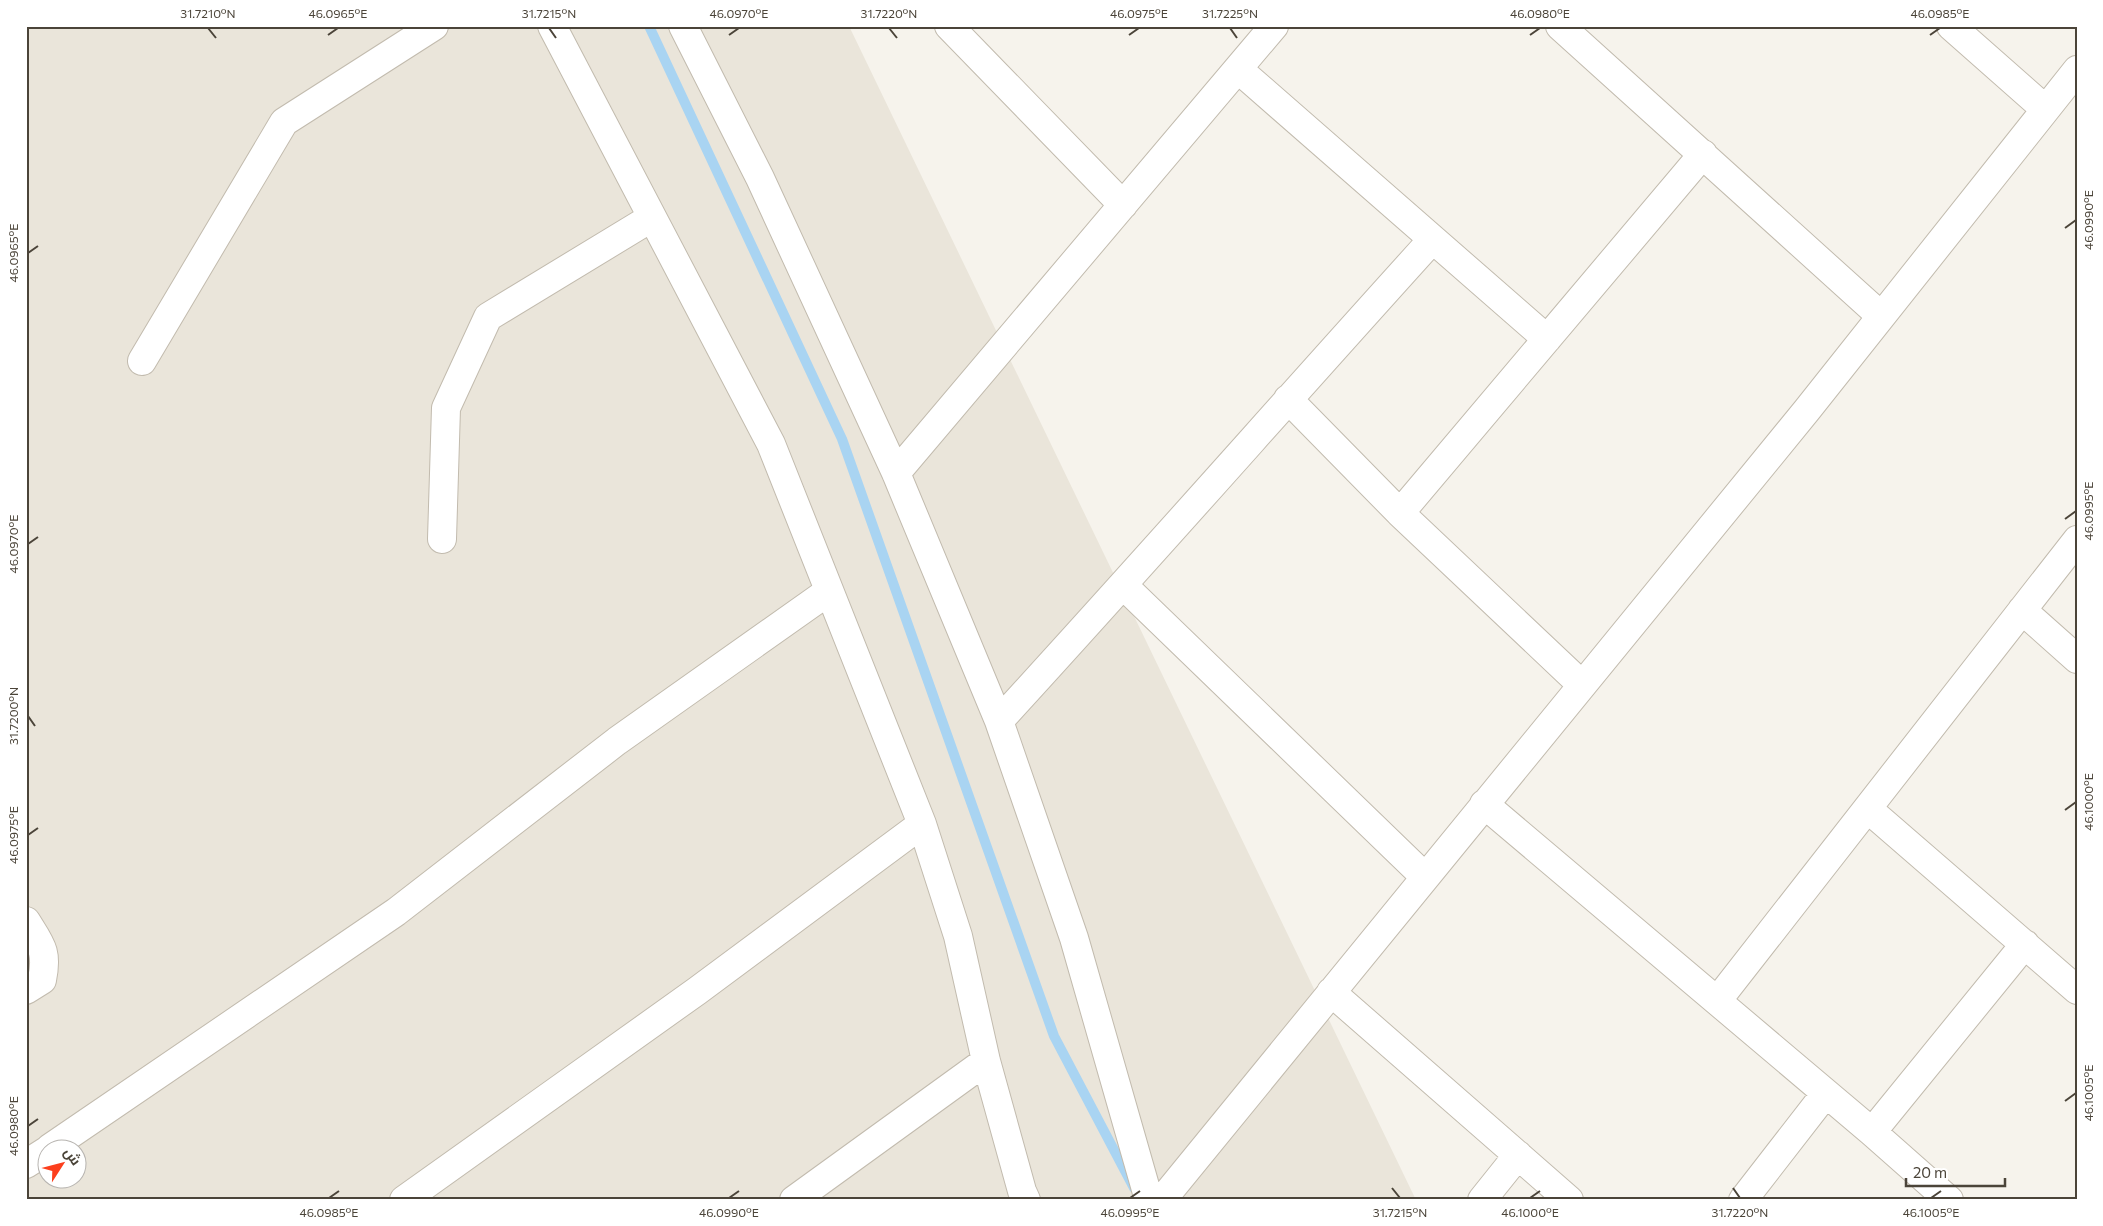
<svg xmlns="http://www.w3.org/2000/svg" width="2103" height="1226" viewBox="0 0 2103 1226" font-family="Commissioner,Cairo,sans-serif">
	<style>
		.residential { fill: #eae5da; fill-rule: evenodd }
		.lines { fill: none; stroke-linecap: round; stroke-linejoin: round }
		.stream { stroke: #a9d4f2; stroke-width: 10 }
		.street-casing { stroke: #c2bbae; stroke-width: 30 }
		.street { stroke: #fff; stroke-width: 28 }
		.ticks { fill: none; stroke: #4b4439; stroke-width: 2 }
		.neatline { fill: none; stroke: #4b4439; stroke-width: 2 }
		.ticks-label { font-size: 12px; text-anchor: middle; fill: #4b4439 }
	</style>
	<rect width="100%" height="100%" fill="#f6f3ec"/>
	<!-- residential -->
	<path class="residential" d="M26,26H849L1416,1200H26ZM48,1148H78V1178H48Z"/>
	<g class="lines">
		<!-- stream -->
		<path class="stream" d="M649,26L842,439L1054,1036L1134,1188"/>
		<defs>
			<path id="street" d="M552,26L771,444L922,824L958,936L986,1061L1022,1191L1026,1200
				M683,26L760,178L896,473L999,721L1074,938L1149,1200
				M949,26L1123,205
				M1560,26L1881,316
				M1951,26L2045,109
				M1238,69L1547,339
				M142,361L284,122L434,26
				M1288,399L1400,513L1582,685
				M896,473L1274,26
				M1400,513L1703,154
				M442,539L446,408L488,317L651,218
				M1124,586L1425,877
				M2022,610L2077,659
				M999,721C1145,562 1287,400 1432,240
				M1484,804L1872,1132L1949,1200
				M1868,809L2077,990
				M26,921C41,945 48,951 42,980L26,990
				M1331,992L1569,1200
				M1717,1001L2077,540
				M1872,1132L2025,944
				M50,1148L396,912L617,741L829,591
				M26,1164L48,1150
				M404,1200L697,991L922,824
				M794,1200L986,1061
				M1162,1200L1807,410L2077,70
				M1482,1200L1518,1155
				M1743,1200L1826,1093"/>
		</defs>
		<!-- street casing -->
		<use href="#street" class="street-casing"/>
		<!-- street -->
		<use href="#street" class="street"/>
	</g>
	<!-- ticks -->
	<path class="ticks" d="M208,28L216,38M549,28L556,38M889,28L897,38M1230,28L1237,38M328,35L338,28M729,35L739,28M1129,35L1139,28M1530,35L1540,28M1930,35L1940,28M2065,228L2076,220M28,253L38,246M2065,519L2076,511M28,544L38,537M28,716L35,726M2065,810L2076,802M28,835L38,828M2065,1101L2076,1093M28,1126L38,1119M1392,1188L1400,1198M1733,1188L1740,1198M329,1198L339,1191M729,1198L739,1191M1130,1198L1140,1191M1530,1198L1540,1191M1931,1198L1941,1191"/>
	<!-- border -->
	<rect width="2103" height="1226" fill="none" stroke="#ffffff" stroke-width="55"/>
	<!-- north arrow -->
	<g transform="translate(62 1164) rotate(54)"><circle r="24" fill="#ffffff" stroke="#b7b4b0"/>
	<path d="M0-4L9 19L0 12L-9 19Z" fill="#fc3f1d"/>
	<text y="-8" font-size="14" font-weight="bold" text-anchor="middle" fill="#4b4439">ش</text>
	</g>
	<!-- scale -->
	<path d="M1906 1178v8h99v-8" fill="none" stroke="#4b4439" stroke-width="2.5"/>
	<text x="1913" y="1178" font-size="15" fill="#4b4439" stroke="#ffffff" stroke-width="4" paint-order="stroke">20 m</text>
	<rect x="28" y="28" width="2048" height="1170" class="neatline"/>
	<g class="ticks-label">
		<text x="208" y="18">31.7210°N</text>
		<text x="338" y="18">46.0965°E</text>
		<text x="549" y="18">31.7215°N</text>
		<text x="739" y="18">46.0970°E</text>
		<text x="889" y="18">31.7220°N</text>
		<text x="1139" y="18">46.0975°E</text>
		<text x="1230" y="18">31.7225°N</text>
		<text x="1540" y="18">46.0980°E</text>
		<text x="1940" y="18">46.0985°E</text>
		<text transform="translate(2089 220) rotate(-90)" y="4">46.0990°E</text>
		<text transform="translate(14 253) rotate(-90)" y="4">46.0965°E</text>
		<text transform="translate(2089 511) rotate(-90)" y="4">46.0995°E</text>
		<text transform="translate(14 544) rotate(-90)" y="4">46.0970°E</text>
		<text transform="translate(14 716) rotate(-90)" y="4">31.7200°N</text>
		<text transform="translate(2089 802) rotate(-90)" y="4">46.1000°E</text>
		<text transform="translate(14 835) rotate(-90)" y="4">46.0975°E</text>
		<text transform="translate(2089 1093) rotate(-90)" y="4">46.1005°E</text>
		<text transform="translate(14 1126) rotate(-90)" y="4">46.0980°E</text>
		<text x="329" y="1217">46.0985°E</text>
		<text x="729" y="1217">46.0990°E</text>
		<text x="1130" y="1217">46.0995°E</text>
		<text x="1400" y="1217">31.7215°N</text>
		<text x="1530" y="1217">46.1000°E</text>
		<text x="1740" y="1217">31.7220°N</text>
		<text x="1931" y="1217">46.1005°E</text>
	</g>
</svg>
